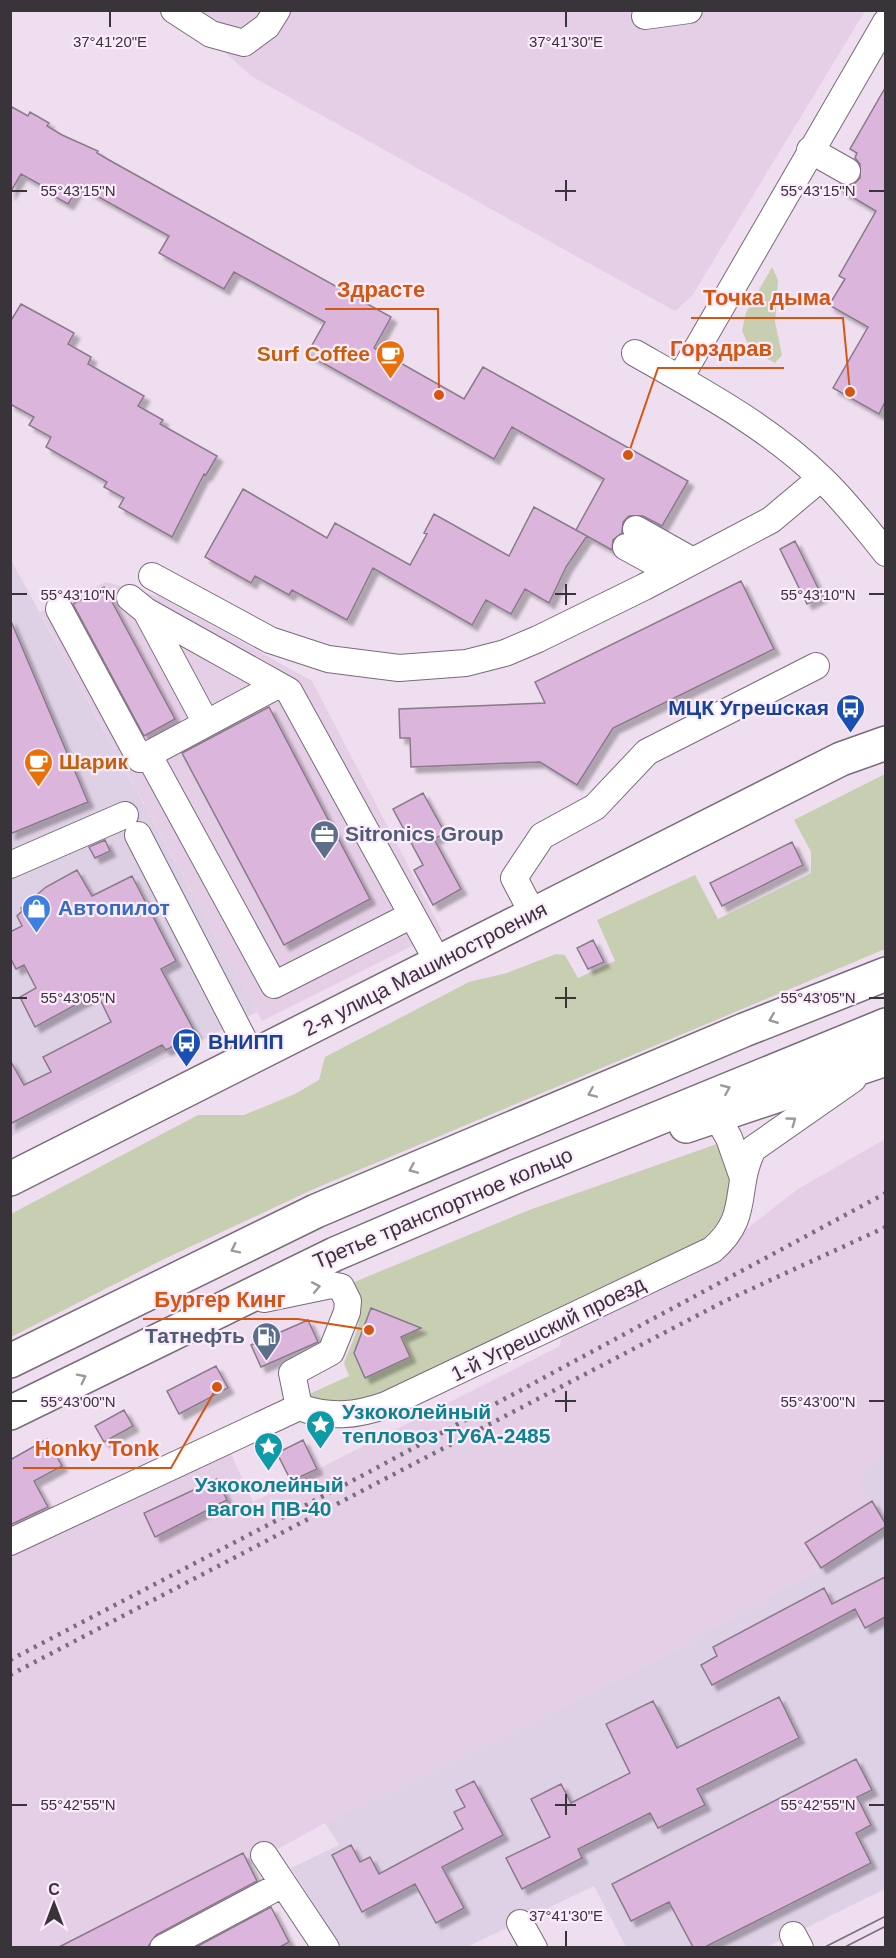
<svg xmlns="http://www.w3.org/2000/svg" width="896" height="1958" viewBox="0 0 896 1958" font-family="Helvetica,sans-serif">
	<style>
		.built { fill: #e5cfe6 }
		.industrial { fill: #dfd1e5 }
		.green { fill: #c7ceb1 }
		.building { fill: #dbb5db; stroke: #897a89; stroke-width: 1.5; filter: url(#shadow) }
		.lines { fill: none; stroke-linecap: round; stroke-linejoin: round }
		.minor-casing { stroke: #796b7a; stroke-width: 28 }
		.major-casing { stroke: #796b7a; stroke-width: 36 }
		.minor { stroke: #fff; stroke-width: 26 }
		.major { stroke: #fff; stroke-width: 33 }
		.tram { stroke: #796f7a; stroke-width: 1.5 }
		.rail { stroke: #796f7a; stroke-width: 4.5; stroke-dasharray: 3 6; stroke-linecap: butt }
		.oneway { stroke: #9c999c }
		.ticks { fill: none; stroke: #39333a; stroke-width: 2 }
		.labels { text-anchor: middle; stroke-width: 4.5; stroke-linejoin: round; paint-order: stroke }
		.food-label { font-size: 21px; font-weight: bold; fill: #c56008; stroke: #fcebfc; text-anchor: end }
		.transit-label { font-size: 21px; font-weight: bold; fill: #164399; stroke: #fcebfc; text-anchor: end }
		.service-label { font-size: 21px; font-weight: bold; fill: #4e5e75; stroke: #fcebfc; text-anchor: start }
		.shop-label { font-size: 21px; font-weight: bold; fill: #366cbe; stroke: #fcebfc; text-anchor: start }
		.street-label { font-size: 21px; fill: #39333a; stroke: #fcebfc }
		.culture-label { font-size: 21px; font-weight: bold; fill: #0d838f; stroke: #fcebfc; text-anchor: start }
		.ticks-label { font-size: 15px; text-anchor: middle; fill: #39333a; stroke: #fcebfc; stroke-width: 4.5; stroke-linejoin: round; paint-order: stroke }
		.leader { fill: none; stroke: #d65511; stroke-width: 2 }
		.callout-dot { fill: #d65511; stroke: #fcebfc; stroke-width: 2 }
		.callout-label { font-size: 22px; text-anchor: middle; font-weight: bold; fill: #d65511; stroke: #fcebfc; stroke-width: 4.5; stroke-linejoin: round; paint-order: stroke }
	</style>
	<defs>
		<filter id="shadow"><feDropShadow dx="5.5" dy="5.5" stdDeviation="1.5" flood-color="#0004"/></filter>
	</defs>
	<rect width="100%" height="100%" fill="#eedeef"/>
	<!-- built -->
	<path class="built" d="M166,11H865L692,296L675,311L251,76L211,40Z
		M106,582L161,597L312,681L442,931L262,1021L40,612Z
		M885,1139V1453L863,1473L872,1501L885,1523V1527L821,1568L666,1655L325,1823L249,1865L243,1853L59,1947L11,1948V1548L226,1443L253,1502L560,1346L563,1328L716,1253L798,1189Z"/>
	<!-- industrial -->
	<path class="industrial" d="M10,558L257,1012L11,1137H10Z
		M885,1453V1523L860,1485L863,1473Z
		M885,1527V1889L767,1947H626L594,1886L467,1947L342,1948L291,1868L339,1845L325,1823L666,1655L821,1568Z"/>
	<!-- green -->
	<path class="green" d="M772,267L778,280L775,322L782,355L775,363L751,350L742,331L746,313Z
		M885,774V949L316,1188L162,1260L11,1337V1214L198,1115H244L295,1094L319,1080L325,1057L469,982L507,973L556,954L565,955L578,978L615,961L597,920L695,875L718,919L811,873V852L794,820Z
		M717,1144C748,1167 728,1207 719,1237L347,1410L305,1396L349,1376L344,1363C354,1335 372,1311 347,1285L532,1209Z"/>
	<!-- building -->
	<path class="building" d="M885,88V402L879,414L833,388L868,327L829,305L845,279L839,276L876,211L837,188L840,184H854L860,178V164L855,158L857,153L850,149Z
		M10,106L28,116L30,112L49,123L47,126L62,135L98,151L97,153L109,160L391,317L374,348L464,399L483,367L688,481L662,526L643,516H629L623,522L622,533L613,540L612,550L576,530L604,479L512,427L494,459L307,354L325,322L234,272L224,289L159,253L169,236L79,186L68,204L50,194L52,191L21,174L10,193Z
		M21,304L74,333L68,344L91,357L88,364L144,396L138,406L163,420L160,424L217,456L206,475L204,474L172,537L119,507L124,498L104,487L107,482L46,447L51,437L29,425L34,417L10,404V322Z
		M243,489L327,538L335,523L410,565L427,534L424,533L434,514L509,556L534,507L587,536L566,567L549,603L525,589L511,614L486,600L472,625L373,568L347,620L292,590L289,595L255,576L251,583L205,557Z
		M795,541L822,596L807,604L780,549Z
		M741,581L774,649L613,728L577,785L540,762L411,767L410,738H400L399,709L545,703L535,682Z
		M104,587L175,719L144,736L73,604Z
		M10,619L88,802L10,834Z
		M269,707L370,899L284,945L182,753Z
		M423,793L445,833L434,839L461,889L433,905L414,870L423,865L393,809Z
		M105,840L110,851L95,858L89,847Z
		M792,842L803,865L722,906L710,883Z
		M77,870L92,896L132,876L176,961L161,969L196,1034L166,1050L162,1045L10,1124V1060L24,1085L51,1072L43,1057L111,1022L97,993L35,1027L20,997L36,988L24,965L16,969L10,957V932L22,926L17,916L22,911L21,908L46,887Z
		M593,940L604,962L588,969L577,948Z
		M371,1308L421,1328L401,1337L410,1357L365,1378L354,1353Z
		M308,1320L318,1342L261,1367L251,1345Z
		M216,1366L228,1388L179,1414L167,1391Z
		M124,1410L133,1426L104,1442L95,1426Z
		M47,1439L62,1466L34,1481L48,1507L10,1525V1460Z
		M303,1440L317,1469L291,1481L277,1453Z
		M217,1479L227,1500L155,1537L144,1513Z
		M872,1501L885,1523V1527L821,1568L805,1543Z
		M885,1577V1617L865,1628L855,1609L712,1685L701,1665L717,1656L713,1647L824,1588L832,1604Z
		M779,1697L799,1738L697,1789L705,1805L658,1828L650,1813L578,1849L582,1858L522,1889L506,1858L550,1837L531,1799L561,1784L571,1803L630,1773L606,1724L653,1701L677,1748Z
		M856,1759L872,1790L857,1797L871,1825L856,1833L871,1863L705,1947H693L669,1902L631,1921L612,1884Z
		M474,1781L503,1835L442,1867L464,1908L436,1923L415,1884L362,1912L332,1855L351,1845L360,1862L370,1857L379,1874L463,1829L454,1812L465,1807L456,1790Z
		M243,1853L257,1881L156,1935L148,1947H59Z
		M271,1907L289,1942L280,1947H196Z"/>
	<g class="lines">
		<defs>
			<path id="minor" d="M174,10L211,34L244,43L267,26L277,10
				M645,16L689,10
				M810,150L847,171
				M635,353C700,390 769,427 822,479C846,502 865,527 886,553
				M680,378L886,22
				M636,529L693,561
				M626,547L672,572
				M152,576L270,640L328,659L399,668L466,663L505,653L538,639L644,587L771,520L821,478
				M130,598L146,611L289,691L438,962
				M59,609L140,759L278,685
				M146,611L206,723
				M148,754L274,985L412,915
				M138,835L252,1056
				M10,865L125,815
				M533,914L514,878L542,836L595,807L647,752L816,666
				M717,1117L729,1138L743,1178
				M264,1299L331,1285L341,1287L348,1301L347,1312L331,1352L292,1373L299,1407
				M10,1542L299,1407C329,1418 356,1416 386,1405L712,1250C751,1217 733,1189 753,1149L853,1079
				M264,1855L326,1948
				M520,1923L534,1948
				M793,1935L800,1948
				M163,1948L283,1884"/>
			<path id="major" d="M686,1126L886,1059
				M10,1179L841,759L886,743
				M10,1361L316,1211L744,1030L886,974
				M10,1413L335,1254L517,1176L886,1025"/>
		</defs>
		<!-- minor casing -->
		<use href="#minor" class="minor-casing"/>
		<!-- major casing -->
		<use href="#major" class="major-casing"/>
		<!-- minor -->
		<use href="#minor" class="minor"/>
		<!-- major -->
		<use href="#major" class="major"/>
		<!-- tram -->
		<path class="tram" d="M823,1948L886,1916
			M843,1948L886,1926"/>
		<!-- rail -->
		<path class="rail" d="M10,1660L369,1472L886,1193
			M10,1675L725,1301L886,1227"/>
	</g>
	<!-- one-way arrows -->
	<defs><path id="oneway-chevron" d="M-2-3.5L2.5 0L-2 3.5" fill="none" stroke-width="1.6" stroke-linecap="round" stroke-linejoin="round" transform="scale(1.5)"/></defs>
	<g class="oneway">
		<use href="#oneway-chevron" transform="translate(773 1019) rotate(158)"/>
		<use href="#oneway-chevron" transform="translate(726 1089) rotate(-23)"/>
		<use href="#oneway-chevron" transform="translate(592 1093) rotate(157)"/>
		<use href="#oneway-chevron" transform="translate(792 1121) rotate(-36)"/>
		<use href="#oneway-chevron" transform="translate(413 1169) rotate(157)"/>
		<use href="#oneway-chevron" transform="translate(235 1249) rotate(154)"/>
		<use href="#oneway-chevron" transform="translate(316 1287) rotate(-11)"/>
		<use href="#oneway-chevron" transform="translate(82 1378) rotate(-27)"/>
	</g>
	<!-- ticks -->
	<path class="ticks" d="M110,12V27M566,12V27M566,180V201M12,191H27M555,191H576M869,191H884M566,584V605M12,594H27M555,594H576M869,594H884M566,987V1008M12,998H27M555,998H576M869,998H884M566,1391V1412M12,1401H27M555,1401H576M869,1401H884M566,1794V1815M12,1805H27M555,1805H576M869,1805H884M566,1931V1946"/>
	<!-- icons -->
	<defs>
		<symbol id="cafe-pin" viewBox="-11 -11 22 30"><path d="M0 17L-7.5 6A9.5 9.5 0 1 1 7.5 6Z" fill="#e8710a" stroke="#fcebfc"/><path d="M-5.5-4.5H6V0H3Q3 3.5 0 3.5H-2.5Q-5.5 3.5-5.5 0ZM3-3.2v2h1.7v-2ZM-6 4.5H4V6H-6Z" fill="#fff"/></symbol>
		<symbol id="bus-pin" viewBox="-11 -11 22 30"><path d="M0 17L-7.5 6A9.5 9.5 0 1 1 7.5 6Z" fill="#1a4fb4" stroke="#fcebfc"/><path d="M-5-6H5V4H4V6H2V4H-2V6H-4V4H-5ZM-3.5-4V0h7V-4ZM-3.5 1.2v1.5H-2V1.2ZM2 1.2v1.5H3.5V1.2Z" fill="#fff"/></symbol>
		<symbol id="office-pin" viewBox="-11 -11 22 30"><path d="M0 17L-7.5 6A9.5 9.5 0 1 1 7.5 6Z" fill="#5c6f8a" stroke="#fcebfc"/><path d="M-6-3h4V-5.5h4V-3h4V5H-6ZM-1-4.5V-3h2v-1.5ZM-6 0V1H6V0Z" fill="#fff"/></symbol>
		<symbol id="shop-pin" viewBox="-11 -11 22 30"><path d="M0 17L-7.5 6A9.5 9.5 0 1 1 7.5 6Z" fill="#3f7fe0" stroke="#fcebfc"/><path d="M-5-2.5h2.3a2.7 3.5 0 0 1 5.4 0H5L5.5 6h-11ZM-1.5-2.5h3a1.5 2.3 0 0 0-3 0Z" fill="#fff"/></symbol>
		<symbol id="fuel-pin" viewBox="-11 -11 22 30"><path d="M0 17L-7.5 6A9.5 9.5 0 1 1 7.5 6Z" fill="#5c6f8a" stroke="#fcebfc"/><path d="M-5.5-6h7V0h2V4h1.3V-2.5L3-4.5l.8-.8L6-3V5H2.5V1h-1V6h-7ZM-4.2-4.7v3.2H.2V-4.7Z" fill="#fff"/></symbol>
		<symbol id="sight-pin" viewBox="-11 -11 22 30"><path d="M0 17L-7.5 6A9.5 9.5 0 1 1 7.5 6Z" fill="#0f9aa8" stroke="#fcebfc"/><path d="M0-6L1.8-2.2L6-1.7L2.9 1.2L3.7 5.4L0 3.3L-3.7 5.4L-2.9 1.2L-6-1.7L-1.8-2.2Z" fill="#fff"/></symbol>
	</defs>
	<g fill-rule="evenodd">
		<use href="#cafe-pin" x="374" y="338" width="33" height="45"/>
		<use href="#bus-pin" x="834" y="692" width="33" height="45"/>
		<use href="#cafe-pin" x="22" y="746" width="33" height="45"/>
		<use href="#office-pin" x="308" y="818" width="33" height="45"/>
		<use href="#shop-pin" x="20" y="892" width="33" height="45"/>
		<use href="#bus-pin" x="170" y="1026" width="33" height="45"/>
		<use href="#fuel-pin" x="250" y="1320" width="33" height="45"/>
		<use href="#sight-pin" x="304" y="1408" width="33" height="45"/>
		<use href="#sight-pin" x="252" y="1430" width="33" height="45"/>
	</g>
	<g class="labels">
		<!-- food labels -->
		<g class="food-label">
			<text x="370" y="361">Surf Coffee</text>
			<text x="59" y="769" text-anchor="start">Шарик</text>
		</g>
		<!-- transit labels -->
		<g class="transit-label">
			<text x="829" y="715">МЦК Угрешская</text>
			<text x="208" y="1049" text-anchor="start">ВНИПП</text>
		</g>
		<!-- service labels -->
		<g class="service-label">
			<text x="345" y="841">Sitronics Group</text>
			<text x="245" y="1343" text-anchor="end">Татнефть</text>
		</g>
		<!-- shop labels -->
		<g class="shop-label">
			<text x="58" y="915">Автопилот</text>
		</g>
		<!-- street labels -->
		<g class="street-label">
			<text transform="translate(425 969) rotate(-27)" y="7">2-я улица Машиностроения</text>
			<text transform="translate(443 1208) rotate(-23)" y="7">Третье транспортное кольцо</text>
			<text transform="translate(548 1329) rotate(-26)" y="7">1-й Угрешский проезд</text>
		</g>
		<!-- culture labels -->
		<g class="culture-label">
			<text x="342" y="1419">Узкоколейный<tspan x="342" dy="24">тепловоз ТУ6А-2485</tspan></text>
			<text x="269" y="1492" text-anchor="middle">Узкоколейный<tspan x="269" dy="24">вагон ПВ-40</tspan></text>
		</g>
	</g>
	<g class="ticks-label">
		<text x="110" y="47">37°41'20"E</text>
		<text x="566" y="47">37°41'30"E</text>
		<text x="78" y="196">55°43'15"N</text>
		<text x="818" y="196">55°43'15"N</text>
		<text x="78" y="600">55°43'10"N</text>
		<text x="818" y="600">55°43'10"N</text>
		<text x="78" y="1003">55°43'05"N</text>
		<text x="818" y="1003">55°43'05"N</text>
		<text x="78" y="1407">55°43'00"N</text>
		<text x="818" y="1407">55°43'00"N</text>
		<text x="78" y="1810">55°42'55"N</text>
		<text x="818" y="1810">55°42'55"N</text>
		<text x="566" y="1921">37°41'30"E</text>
	</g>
	<!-- callouts -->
	<path class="leader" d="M439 395L438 309H325M850 392L843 318H691M628 455L658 368H784M369 1330L298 1319H143M217 1387L171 1468H23"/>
	<g class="callout-dot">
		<circle cx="439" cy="395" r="6"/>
		<circle cx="850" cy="392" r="6"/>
		<circle cx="628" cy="455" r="6"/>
		<circle cx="369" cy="1330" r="6"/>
		<circle cx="217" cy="1387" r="6"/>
	</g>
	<g class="callout-label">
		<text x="381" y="297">Здрасте</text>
		<text x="767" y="305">Точка дыма</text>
		<text x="721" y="356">Горздрав</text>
		<text x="220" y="1307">Бургер Кинг</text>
		<text x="97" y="1456">Honky Tonk</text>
	</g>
	<!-- border -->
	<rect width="896" height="1958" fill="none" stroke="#39333a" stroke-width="24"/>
	<!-- north arrow -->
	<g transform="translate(54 1904)" stroke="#fcebfc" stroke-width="4.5" paint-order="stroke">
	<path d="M0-4.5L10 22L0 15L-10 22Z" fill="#39333a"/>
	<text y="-9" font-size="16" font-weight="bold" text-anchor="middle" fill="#39333a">С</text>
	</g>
</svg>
